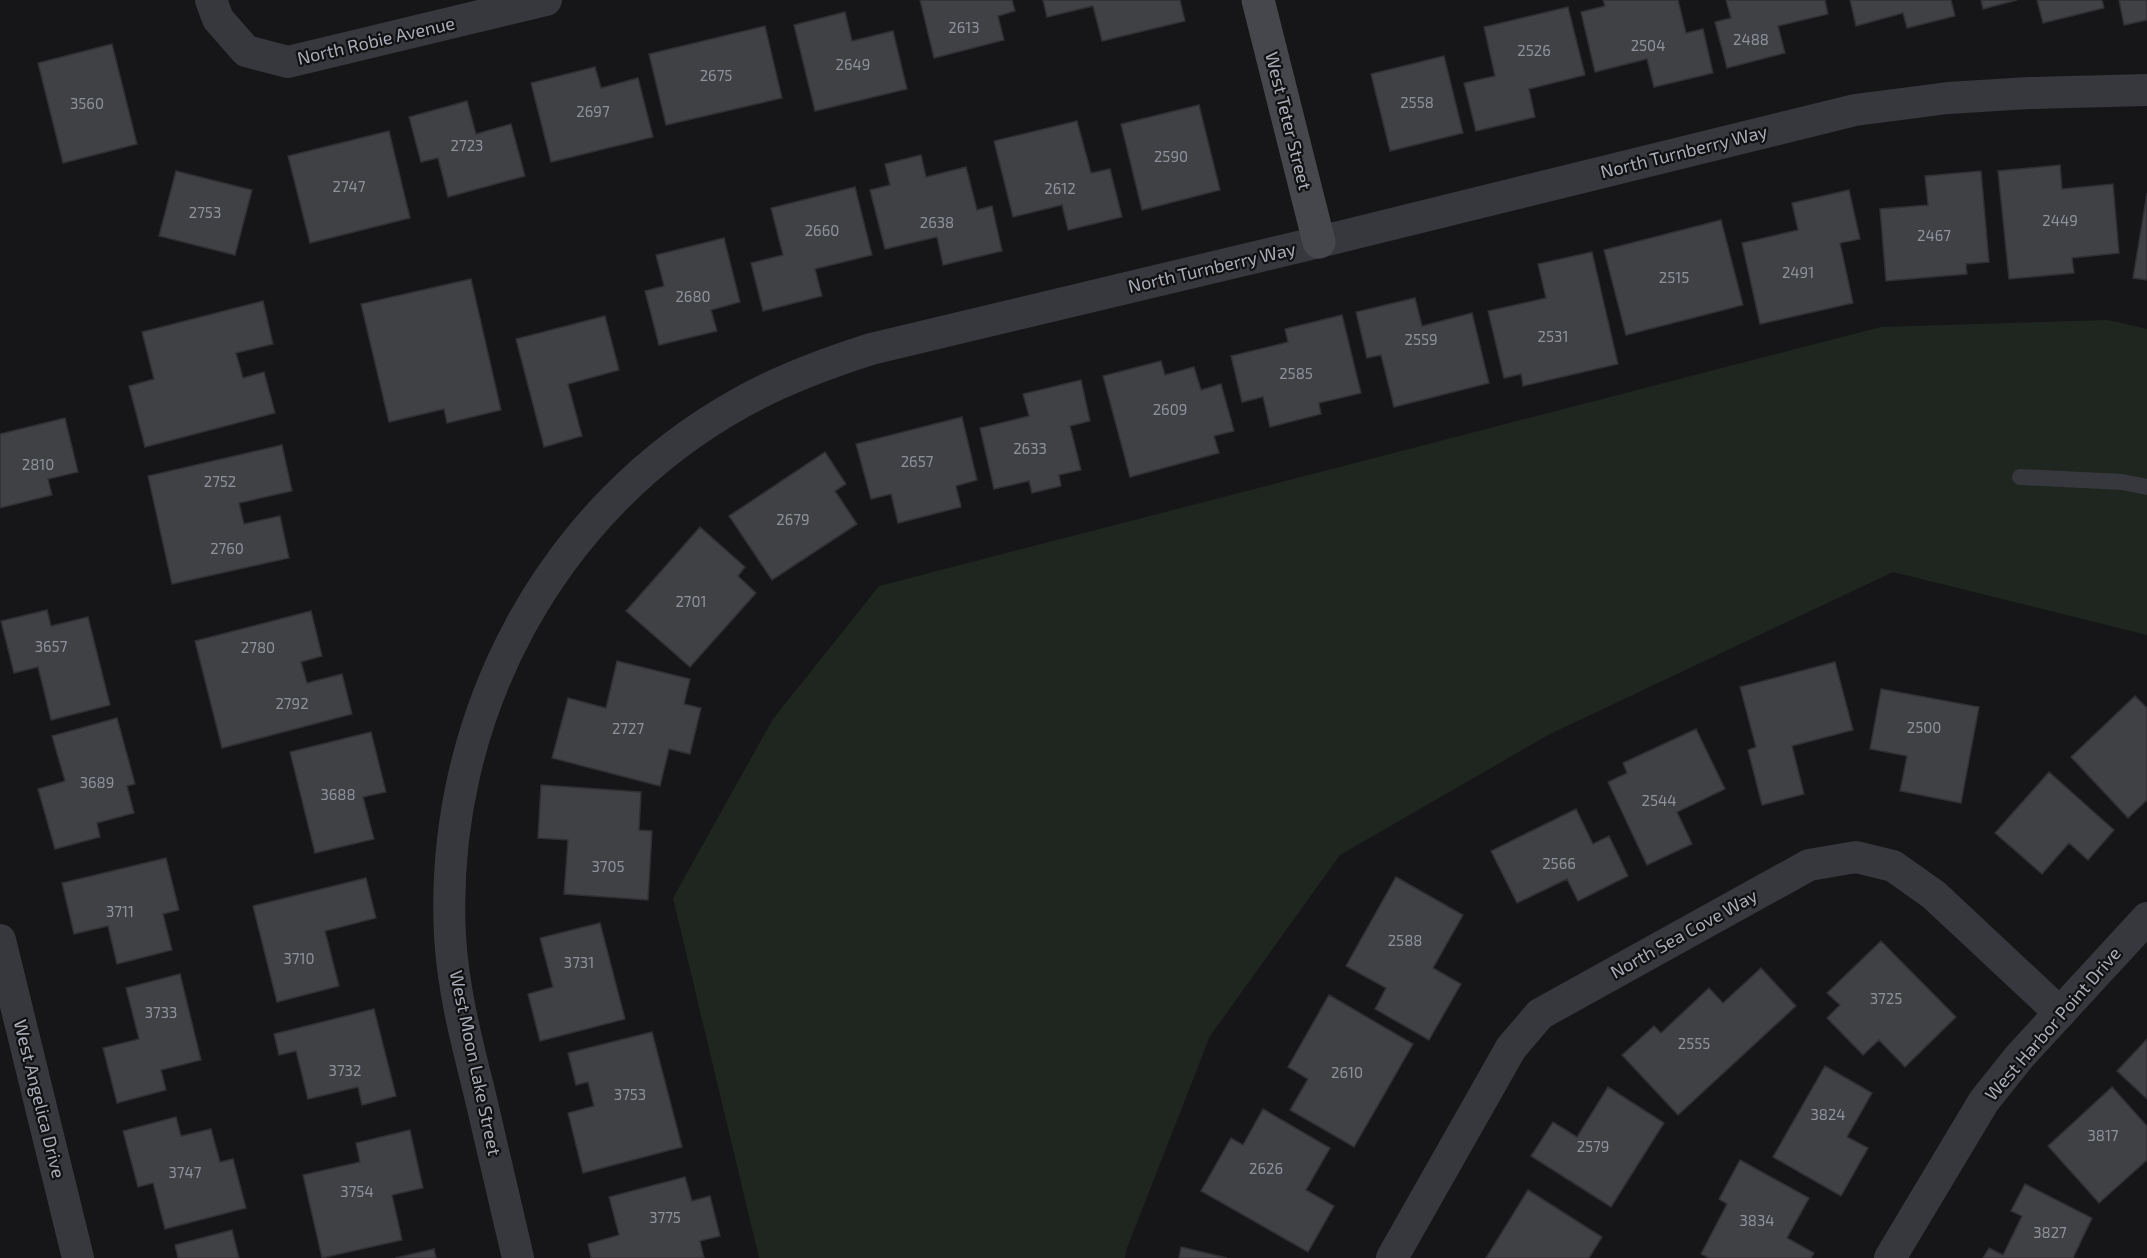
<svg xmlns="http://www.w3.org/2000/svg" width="2147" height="1258" viewBox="0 0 2147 1258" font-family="'Exo 2',sans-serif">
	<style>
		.green { fill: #1e261f }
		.building { fill: #404145; stroke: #303034; stroke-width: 1.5 }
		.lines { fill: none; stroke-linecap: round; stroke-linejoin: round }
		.lane { stroke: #37383d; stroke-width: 16 }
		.street { stroke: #37383d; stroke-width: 32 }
		.secondary { stroke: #45474d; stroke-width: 33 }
		.labels { text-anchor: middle; stroke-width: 4.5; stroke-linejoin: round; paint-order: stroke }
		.number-label { font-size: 15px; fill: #8e929b }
		.street-label { font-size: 18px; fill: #a8adb8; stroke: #111113 }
	</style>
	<rect width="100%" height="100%" fill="#161618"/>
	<!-- green -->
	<path class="green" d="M2108,320L2147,329V635L1893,572L1550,734L1340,855L1210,1036L1127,1248L1125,1258H759L673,898L773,719L879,586L1881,327Z"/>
	<!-- building -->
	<path class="building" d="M920,0H1012L1015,11L998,16L1004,40L934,58Z
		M1043,0H1180L1185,21L1102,41L1093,6L1047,17Z
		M1603,0H1678L1686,33L1703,29L1713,73L1654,87L1647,59L1595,72L1581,12L1605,6Z
		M1726,0H1825L1828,14L1778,26L1785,53L1727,68L1715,22L1731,18Z
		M1850,0H1951L1955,16L1907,28L1903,13L1856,26Z
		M1981,0H2017L1983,9Z
		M2037,0H2102L2104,8L2043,23Z
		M2119,0H2147V20L2124,25Z
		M1568,7L1585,75L1529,89L1535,117L1476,131L1464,83L1495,76L1484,27Z
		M845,12L852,41L893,31L907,89L815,111L794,25Z
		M765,26L782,98L666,125L649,54Z
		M112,44L137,144L63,163L38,63Z
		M1444,56L1463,133L1390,151L1371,74Z
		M595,67L601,88L638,78L653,137L551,162L531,83Z
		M467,101L476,134L511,124L525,176L448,197L438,158L421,162L409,117Z
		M1199,105L1220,190L1142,210L1121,124Z
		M1077,121L1091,173L1110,169L1122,217L1068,230L1062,205L1013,217L994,141Z
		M389,131L410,218L310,243L288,156Z
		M921,155L926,177L966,167L977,210L992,206L1002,251L943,265L937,237L885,249L870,190L890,185L885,164Z
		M2060,165L2062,189L2113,184L2119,253L2072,258L2074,273L2009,279L1998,171Z
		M176,171L252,190L235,255L159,236Z
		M1981,171L1989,262L1966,264L1967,274L1886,281L1880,209L1928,205L1925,176Z
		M855,187L872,255L815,269L822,296L763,311L751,263L783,255L771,208Z
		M1849,190L1860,239L1840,243L1853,303L1760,324L1742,243L1798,230L1792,203Z
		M2147,193V280L2133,278Z
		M1721,220L1743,305L1626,335L1604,250Z
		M724,238L740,302L711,310L717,331L659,345L645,291L664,286L656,255Z
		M1592,252L1618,364L1523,386L1521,374L1504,378L1488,311L1546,298L1538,264Z
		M471,279L501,410L447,423L444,409L389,422L361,304Z
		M1415,298L1422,326L1472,313L1489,383L1394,407L1381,355L1367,358L1356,312Z
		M263,301L273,344L236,353L243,378L264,372L275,413L145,447L129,386L154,379L142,332Z
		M1342,315L1361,393L1319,403L1321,414L1270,427L1263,397L1242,402L1231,356L1288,342L1285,329Z
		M605,316L619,370L568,384L582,436L544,447L516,339Z
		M1161,361L1165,375L1194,367L1201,390L1221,384L1234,431L1214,436L1219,453L1130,477L1103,376Z
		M1081,380L1090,421L1070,426L1081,470L1059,475L1061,486L1032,493L1029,481L994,489L980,428L1029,416L1023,394Z
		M962,417L977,480L956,486L961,507L898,523L891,494L871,499L856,444Z
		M65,418L78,472L48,479L52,495L0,508V434Z
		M282,445L292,491L239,503L244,524L280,516L289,558L172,584L148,476Z
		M825,452L846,484L835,491L857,524L772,580L729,516Z
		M700,527L745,567L738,576L756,593L690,667L626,611Z
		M47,610L51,626L88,617L110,705L51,720L38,667L14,673L1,621Z
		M311,611L322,656L301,662L307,683L342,674L352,714L222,748L195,641Z
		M617,661L690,679L684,704L701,708L690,754L669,749L660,786L552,758L568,698L606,708Z
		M1835,662L1853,730L1792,746L1804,794L1762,805L1748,750L1756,747L1740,687Z
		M1881,689L1979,707L1961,803L1900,791L1907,756L1870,749Z
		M2135,696L2147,708V800L2128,818L2071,757Z
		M117,718L135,784L127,786L134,813L97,823L100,837L55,849L38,789L65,781L52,736Z
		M1696,729L1725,789L1677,812L1692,844L1647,865L1608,782L1627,773L1623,763Z
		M371,732L386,792L363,797L374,839L315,853L290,752Z
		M2049,772L2114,830L2088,860L2069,843L2042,874L1995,833Z
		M541,785L641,792L639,830L652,831L648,900L564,894L568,840L538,838Z
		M1576,809L1593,844L1609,836L1628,876L1578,901L1567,879L1517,903L1491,851Z
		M166,858L179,910L163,914L172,950L117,964L108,926L74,934L62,883Z
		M1396,877L1463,915L1433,968L1461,984L1429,1040L1375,1009L1386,988L1346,966Z
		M366,878L376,918L325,931L339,986L277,1002L253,906Z
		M600,923L625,1019L540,1041L528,994L553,987L540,938Z
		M1881,941L1956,1017L1905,1067L1879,1040L1863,1055L1827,1018L1840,1005L1827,993Z
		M1761,968L1796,1006L1678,1115L1622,1055L1654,1026L1661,1033L1709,988L1723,1003Z
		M180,974L201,1060L161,1070L166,1090L117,1103L103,1048L139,1039L126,988Z
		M1329,995L1413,1044L1354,1147L1290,1110L1308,1079L1288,1067Z
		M374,1009L396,1096L362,1105L358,1087L308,1099L296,1051L279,1055L274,1034Z
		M652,1032L682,1147L583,1173L568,1113L594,1106L588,1082L576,1085L568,1053Z
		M2147,1039V1099L2117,1071Z
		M1825,1066L1872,1093L1847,1137L1868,1148L1841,1196L1773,1157Z
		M1608,1087L1664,1123L1611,1207L1531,1156L1553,1122L1577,1137Z
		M2112,1087L2147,1126V1160L2099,1203L2048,1146Z
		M1263,1109L1330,1148L1306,1190L1334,1206L1308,1252L1201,1191L1231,1138L1243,1145Z
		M176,1117L181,1136L211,1129L220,1162L233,1159L246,1208L165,1229L153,1183L138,1187L123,1131Z
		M410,1130L423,1188L392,1195L402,1240L322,1258L303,1175L360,1162L356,1143Z
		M1740,1160L1809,1198L1787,1238L1814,1253L1811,1258H1709L1701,1254L1727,1204L1719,1199Z
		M685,1177L692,1201L710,1196L720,1236L700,1241L704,1258H591L588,1244L619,1235L609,1197Z
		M2025,1184L2092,1218L2073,1258H1983L1989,1248L2003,1255L2022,1216L2011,1211Z
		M1528,1190L1602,1237L1589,1258H1486Z
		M232,1230L239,1258H178L175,1245Z
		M1181,1247L1227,1258H1179Z
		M434,1249L436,1258H395Z"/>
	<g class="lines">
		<!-- lane -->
		<path class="lane" d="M2020,477L2122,482L2147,487"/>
		<!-- street -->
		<path class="street" d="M211,0L218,19L246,51L288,62L546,0
			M0,940L78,1258
			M518,1258C505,1204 493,1149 480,1095C467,1043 453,990 450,936C439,718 550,508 742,402C783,379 827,363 871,349L1319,242L1855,110L1948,98L2029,93L2147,90
			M1392,1258L1511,1048L1540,1014L1809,865L1856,857L1893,866L1934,895L2060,1013
			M1890,1258L1984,1101L2020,1056L2147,918"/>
		<!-- secondary -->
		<path class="secondary" d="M1258,0L1319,242"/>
	</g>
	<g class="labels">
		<!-- number labels -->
		<g class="number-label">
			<text x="964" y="33">2613</text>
			<text x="1751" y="45">2488</text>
			<text x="1648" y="51">2504</text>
			<text x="1534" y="56">2526</text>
			<text x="853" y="70">2649</text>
			<text x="716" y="81">2675</text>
			<text x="1417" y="108">2558</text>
			<text x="87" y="109">3560</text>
			<text x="593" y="117">2697</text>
			<text x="467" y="151">2723</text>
			<text x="1171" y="162">2590</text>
			<text x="349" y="192">2747</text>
			<text x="1060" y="194">2612</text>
			<text x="205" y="218">2753</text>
			<text x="2060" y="226">2449</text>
			<text x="937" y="228">2638</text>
			<text x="822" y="236">2660</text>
			<text x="1934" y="241">2467</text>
			<text x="1798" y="278">2491</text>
			<text x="1674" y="283">2515</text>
			<text x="693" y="302">2680</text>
			<text x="1553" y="342">2531</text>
			<text x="1421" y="345">2559</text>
			<text x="1296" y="379">2585</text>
			<text x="1170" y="415">2609</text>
			<text x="1030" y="454">2633</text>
			<text x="917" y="467">2657</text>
			<text x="38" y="470">2810</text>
			<text x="220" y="487">2752</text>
			<text x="793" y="525">2679</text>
			<text x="227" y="554">2760</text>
			<text x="691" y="607">2701</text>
			<text x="51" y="652">3657</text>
			<text x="258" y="653">2780</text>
			<text x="292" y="709">2792</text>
			<text x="1924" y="733">2500</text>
			<text x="628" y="734">2727</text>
			<text x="97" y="788">3689</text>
			<text x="338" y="800">3688</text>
			<text x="1659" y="806">2544</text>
			<text x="1559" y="869">2566</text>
			<text x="608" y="872">3705</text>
			<text x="120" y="917">3711</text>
			<text x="1405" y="946">2588</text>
			<text x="299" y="964">3710</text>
			<text x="579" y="968">3731</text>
			<text x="1886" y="1004">3725</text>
			<text x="161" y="1018">3733</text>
			<text x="1694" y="1049">2555</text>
			<text x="345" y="1076">3732</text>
			<text x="1347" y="1078">2610</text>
			<text x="630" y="1100">3753</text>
			<text x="1828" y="1120">3824</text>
			<text x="2103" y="1141">3817</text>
			<text x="1593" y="1152">2579</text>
			<text x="1266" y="1174">2626</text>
			<text x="185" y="1178">3747</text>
			<text x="357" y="1197">3754</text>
			<text x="665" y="1223">3775</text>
			<text x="1757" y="1226">3834</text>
			<text x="2050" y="1238">3827</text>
		</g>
		<!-- street labels -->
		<g class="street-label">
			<text transform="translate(376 41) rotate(-13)" y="6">North Robie Avenue</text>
			<text transform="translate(1288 121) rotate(76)" y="6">West Teter Street</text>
			<text transform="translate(1684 152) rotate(-14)" y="6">North Turnberry Way</text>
			<text transform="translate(1212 268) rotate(-13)" y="6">North Turnberry Way</text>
			<text transform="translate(1684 934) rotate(-29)" y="6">North Sea Cove Way</text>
			<text transform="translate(2053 1024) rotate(-49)" y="6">West Harbor Point Drive</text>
			<text transform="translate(475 1063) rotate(78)" y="6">West Moon Lake Street</text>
			<text transform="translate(39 1099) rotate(76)" y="6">West Angelica Drive</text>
		</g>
	</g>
</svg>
